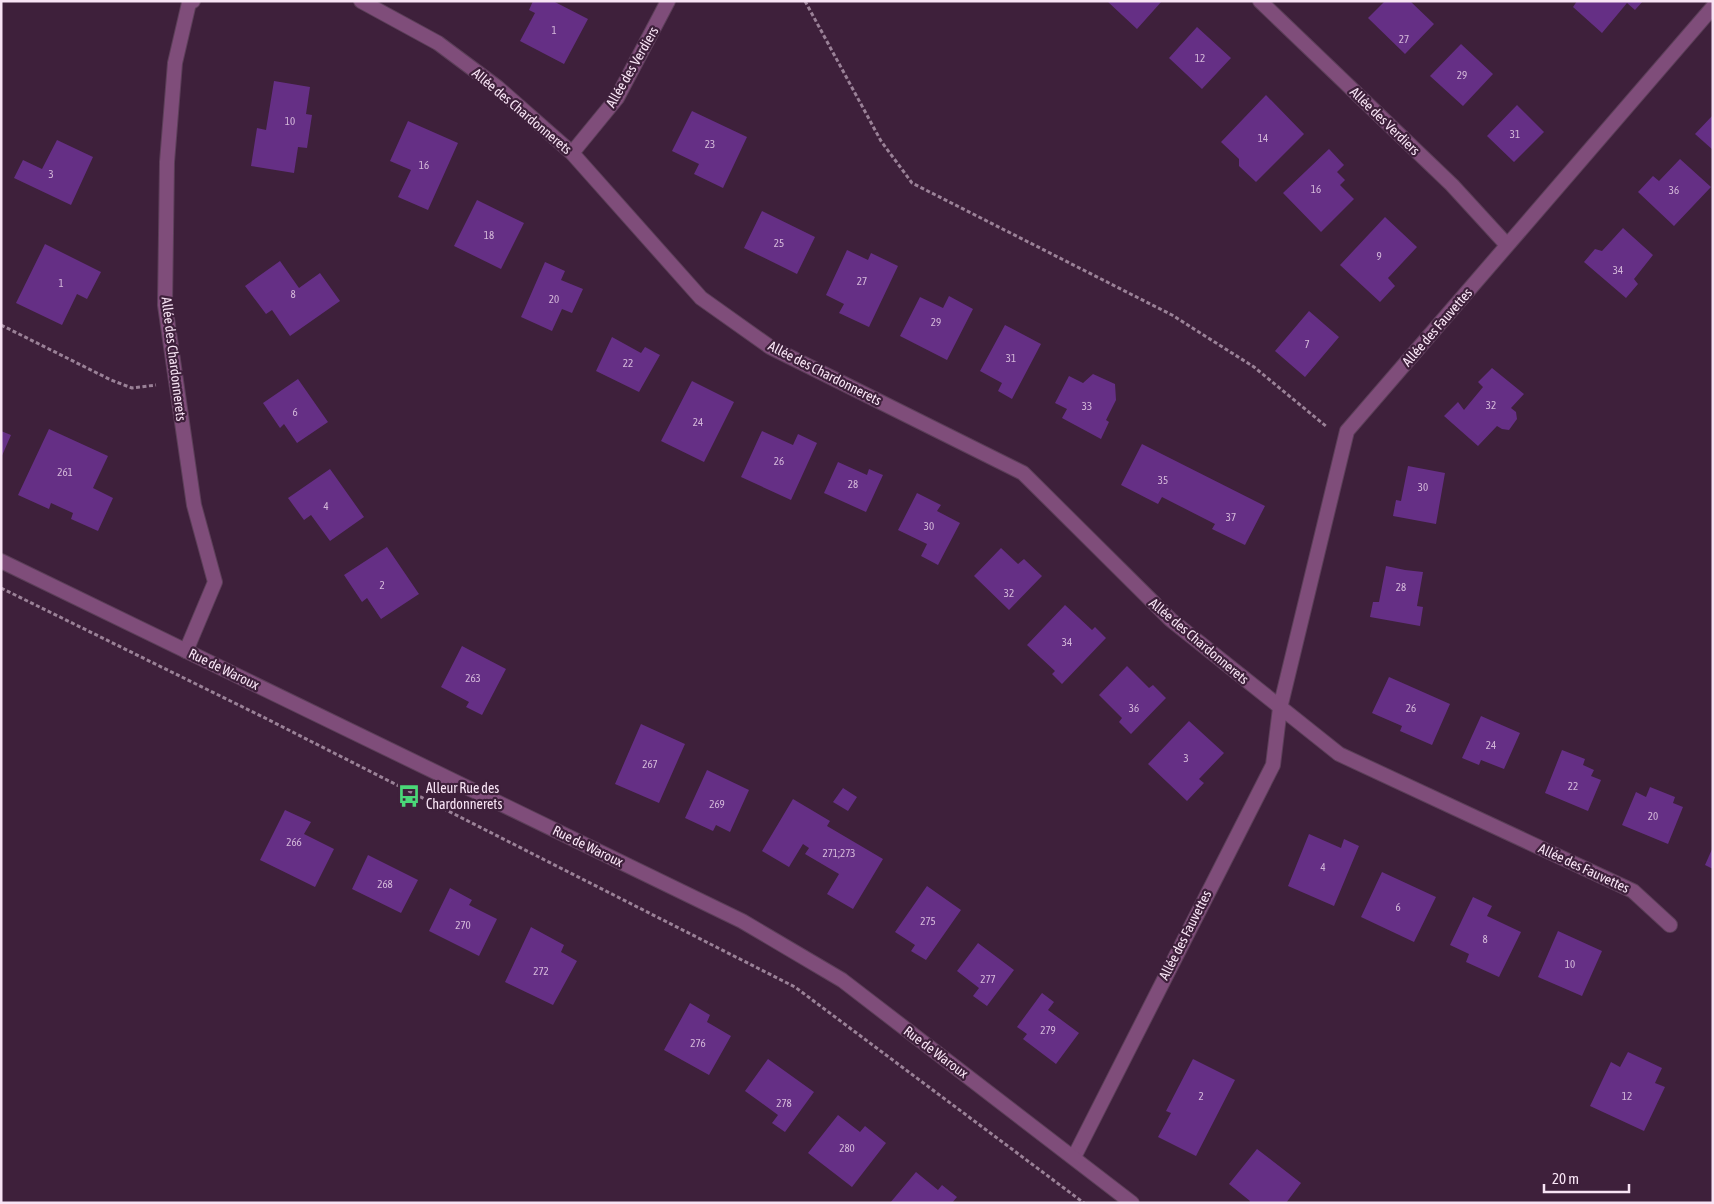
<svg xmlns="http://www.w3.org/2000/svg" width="1714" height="1204" viewBox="0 0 1714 1204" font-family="'Asap Condensed',sans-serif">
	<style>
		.building { fill: #652f85 }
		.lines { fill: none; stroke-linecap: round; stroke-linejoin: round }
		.minor-casing { stroke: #5c3f59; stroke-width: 16 }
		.tertiary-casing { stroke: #5c3f59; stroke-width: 16 }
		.path { stroke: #9a8197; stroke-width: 3; stroke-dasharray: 4 2.5; stroke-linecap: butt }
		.minor { stroke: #7f4d7a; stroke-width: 14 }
		.tertiary { stroke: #7f4d7a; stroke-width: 14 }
		.labels { text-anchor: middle; stroke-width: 4.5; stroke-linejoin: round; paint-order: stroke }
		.number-label { font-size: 11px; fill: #d3b7d9 }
		.street-label { font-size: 14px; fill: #f8e4f5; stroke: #3e203b }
		.poi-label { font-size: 14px; fill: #f8e4f5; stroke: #3e203b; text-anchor: start }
	</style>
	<rect width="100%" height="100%" fill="#3e203b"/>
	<!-- building -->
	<path class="building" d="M533,1H553L588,19L564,64L520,41L535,13L529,10Z
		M1107,1H1162L1137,29Z
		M1385,1H1410L1434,24L1405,54L1368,18Z
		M1577,1H1643L1635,10L1627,3L1602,33L1573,7Z
		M1197,27L1231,58L1202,89L1169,58Z
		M1461,44L1493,74L1463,106L1430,76Z
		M274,81L310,87L306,114L312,115L307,148L298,147L294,173L251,166L257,128L266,130Z
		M1266,95L1304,134L1256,182L1239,166V159L1221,142Z
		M1517,105L1544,132L1514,162L1487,136Z
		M692,111L747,137L723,188L694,174L699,164L672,151Z
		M1713,115V150L1695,134Z
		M408,121L458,143L428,210L398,197L411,170L390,161Z
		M57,140L93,157L71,205L14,178L23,160L42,169Z
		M1329,149L1344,165L1337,172L1345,180L1340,185L1354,199L1321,232L1283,193Z
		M1680,159L1711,187L1674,226L1638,192L1653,176L1659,181Z
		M477,200L524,223L501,269L454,246Z
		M762,211L815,237L797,274L744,248Z
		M1385,217L1417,247L1388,278L1395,286L1380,302L1340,265Z
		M1623,228L1653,255L1634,279L1638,284L1626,298L1584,262L1595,249L1602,251Z
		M45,244L101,272L87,299L77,294L62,325L16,303Z
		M847,250L868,260L871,253L898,266L869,327L839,313L844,304L826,295Z
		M280,261L299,288L320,273L340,301L290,336L272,310L266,314L245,286Z
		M545,262L565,271L561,280L583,289L572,313L562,309L552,331L521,317Z
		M949,296L973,309L947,360L900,336L920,297L943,308Z
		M1309,311L1339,337L1305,377L1275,351Z
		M1005,325L1041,344L1012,399L998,391L1002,383L980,371Z
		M612,337L641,353L645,347L660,355L639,392L596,371Z
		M1492,368L1524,394L1511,408L1516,412L1517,419L1509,430L1502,429L1497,426L1478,446L1444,416L1458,402L1464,410L1483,387L1478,382Z
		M1093,374L1115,384L1116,400L1106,420L1109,422L1101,439L1062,418L1067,409L1055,403L1069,376L1083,383Z
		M298,379L328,422L297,443L284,424L280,428L263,403Z
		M692,381L734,402L704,462L661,441Z
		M49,429L108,456L93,488L113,498L98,531L71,519L73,513L51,503L49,509L18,495Z
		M1,431L11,435L1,458Z
		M762,431L793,445L798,434L817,443L791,500L741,477Z
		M1142,444L1265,506L1245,545L1212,529L1215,524L1162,497L1158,504L1121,485Z
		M838,462L867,475L869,469L883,475L866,512L824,493Z
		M1408,466L1445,473L1436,524L1393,516L1396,500L1401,501Z
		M330,469L364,517L330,541L311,515L304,520L288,498Z
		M917,493L941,505L937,511L960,523L938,565L921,556L927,544L898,530Z
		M387,547L419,594L381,619L367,598L362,602L344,575Z
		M1001,548L1018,564L1024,559L1042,576L1009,610L974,576Z
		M1386,566L1405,570L1423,572L1417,606L1423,607L1420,626L1370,617L1373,602H1379Z
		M1065,605L1092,630L1095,627L1106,638L1062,684L1052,674L1055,671L1027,645Z
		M462,646L506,669L482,715L466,707L469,702L441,687Z
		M1127,666L1149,688L1153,685L1166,698L1131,734L1119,722L1122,718L1099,695Z
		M1389,677L1450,704L1432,745L1400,731L1402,726L1372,713Z
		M1481,716L1520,733L1504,769L1481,760L1479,765L1462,758Z
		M1189,721L1224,753L1199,779L1204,783L1187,801L1148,764Z
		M641,724L685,744L659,803L615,784Z
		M1562,750L1585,759L1583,765L1594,770L1591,776L1601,780L1588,811L1545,793Z
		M707,770L749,790L730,832L716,825L713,831L685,818Z
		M1650,787L1675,797L1673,803L1683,807L1668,844L1622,825L1636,792L1646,797Z
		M843,788L857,797L848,811L833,802Z
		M793,799L830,821L827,826L883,859L853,909L827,894L839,874L805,854L809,848L803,844L789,867L762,851Z
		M285,810L311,822L304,834L334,849L315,887L260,860Z
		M1309,834L1341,848L1344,839L1359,846L1334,906L1288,886Z
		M1713,847V869L1705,865Z
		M368,855L418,880L401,913L352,889Z
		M1382,872L1436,897L1414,942L1361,917Z
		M927,886L961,910L926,960L911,951L915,945L895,932Z
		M450,888L472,900L469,905L497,919L479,956L429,931Z
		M1473,897L1492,906L1487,916L1521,932L1499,977L1466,962L1469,954L1450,945Z
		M531,927L564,945L561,952L577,961L553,1005L505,982Z
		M1558,931L1602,951L1582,996L1538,977Z
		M978,943L1014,970L987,1006L973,996L979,988L957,971Z
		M1042,993L1054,1002L1048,1010L1079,1033L1056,1064L1023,1039L1027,1034L1017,1027Z
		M690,1003L710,1015L707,1022L731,1036L709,1075L664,1050Z
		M1628,1052L1662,1068L1655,1083L1665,1087L1644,1131L1590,1106L1611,1062L1620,1067Z
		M768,1059L814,1092L785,1132L772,1123L778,1115L745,1091Z
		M1193,1059L1235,1080L1196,1156L1158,1137L1171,1113L1166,1111Z
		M838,1115L860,1132L865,1126L886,1143L852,1187L808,1153Z
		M1257,1149L1301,1183L1286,1203H1249L1250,1201L1229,1184Z
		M916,1172L938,1190L942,1185L957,1197L952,1203H890Z"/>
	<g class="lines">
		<defs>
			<path id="minor" d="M361,1L438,43L497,87L572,153L701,298L770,347L1023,473L1171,620L1339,754L1633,891L1670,925
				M1260,1L1452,185L1507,245
				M572,153L617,98L668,1
				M186,651L215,582L194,505L165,305L167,162L175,63L189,3L193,1
				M1074,1157L1273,765L1280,708L1347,431L1713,7"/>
			<path id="tertiary" d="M1,561L742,921L842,980L1132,1203"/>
		</defs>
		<!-- minor casing -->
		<use href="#minor" class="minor-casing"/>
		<!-- tertiary casing -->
		<use href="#tertiary" class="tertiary-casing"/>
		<!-- path -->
		<path class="path" d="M805,1L881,141L912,183L1172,315L1254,367L1327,427
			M1,325L111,380L132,388L156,385
			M1,588L263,717L795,987L1084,1203"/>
		<!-- minor -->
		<use href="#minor" class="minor"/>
		<!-- tertiary -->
		<use href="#tertiary" class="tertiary"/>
	</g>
	<!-- icons -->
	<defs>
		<symbol id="bus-bare" viewBox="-9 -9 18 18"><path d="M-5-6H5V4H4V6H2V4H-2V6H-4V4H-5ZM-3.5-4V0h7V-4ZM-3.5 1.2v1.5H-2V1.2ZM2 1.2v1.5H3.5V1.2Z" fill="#4ad778" stroke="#3e203b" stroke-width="2.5" paint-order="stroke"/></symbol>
	</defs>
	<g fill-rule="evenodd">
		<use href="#bus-bare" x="393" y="780" width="32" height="32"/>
	</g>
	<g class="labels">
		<!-- number labels -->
		<g class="number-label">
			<text x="554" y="34">1</text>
			<text x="1404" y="43">27</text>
			<text x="1200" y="62">12</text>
			<text x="1462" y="79">29</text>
			<text x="290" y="125">10</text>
			<text x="1515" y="138">31</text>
			<text x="1263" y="142">14</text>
			<text x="710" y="148">23</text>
			<text x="424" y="169">16</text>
			<text x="51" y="178">3</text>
			<text x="1316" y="193">16</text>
			<text x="1674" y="194">36</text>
			<text x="489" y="239">18</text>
			<text x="779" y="247">25</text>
			<text x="1379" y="260">9</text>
			<text x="1618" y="274">34</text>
			<text x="862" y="285">27</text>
			<text x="61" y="287">1</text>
			<text x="293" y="298">8</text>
			<text x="554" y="303">20</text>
			<text x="936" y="326">29</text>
			<text x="1307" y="348">7</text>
			<text x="1011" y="362">31</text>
			<text x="628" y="367">22</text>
			<text x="1491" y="409">32</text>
			<text x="1087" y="410">33</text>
			<text x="295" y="416">6</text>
			<text x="698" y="426">24</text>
			<text x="779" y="465">26</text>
			<text x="65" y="476">261</text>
			<text x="1163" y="484">35</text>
			<text x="853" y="488">28</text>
			<text x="1423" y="491">30</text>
			<text x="326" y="510">4</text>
			<text x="1231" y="521">37</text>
			<text x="929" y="530">30</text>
			<text x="382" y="589">2</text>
			<text x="1401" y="591">28</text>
			<text x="1009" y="597">32</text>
			<text x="1067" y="646">34</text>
			<text x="473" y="682">263</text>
			<text x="1134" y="712">36</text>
			<text x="1411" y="712">26</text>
			<text x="1491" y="749">24</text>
			<text x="1186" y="762">3</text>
			<text x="650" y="768">267</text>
			<text x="1573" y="790">22</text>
			<text x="717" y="808">269</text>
			<text x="1653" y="820">20</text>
			<text x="294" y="846">266</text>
			<text x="839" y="857">271;273</text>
			<text x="1323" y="871">4</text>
			<text x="385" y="888">268</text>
			<text x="1398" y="911">6</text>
			<text x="928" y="925">275</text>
			<text x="463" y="929">270</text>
			<text x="1485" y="943">8</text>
			<text x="1570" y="968">10</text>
			<text x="541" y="975">272</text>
			<text x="988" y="983">277</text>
			<text x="1048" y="1034">279</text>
			<text x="698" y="1047">276</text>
			<text x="1201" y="1100">2</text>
			<text x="1627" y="1100">12</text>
			<text x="784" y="1107">278</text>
			<text x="847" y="1152">280</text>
		</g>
		<!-- street labels -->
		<g class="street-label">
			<text transform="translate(632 67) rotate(-60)" y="5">Allée des Verdiers</text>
			<text transform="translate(522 111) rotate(40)" y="5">Allée des Chardonnerets</text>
			<text transform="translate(1385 121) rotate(44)" y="5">Allée des Verdiers</text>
			<text transform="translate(1437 327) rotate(-49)" y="5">Allée des Fauvettes</text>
			<text transform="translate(174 359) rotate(83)" y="5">Allée des Chardonnerets</text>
			<text transform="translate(825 373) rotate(27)" y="5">Allée des Chardonnerets</text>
			<text transform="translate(1199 641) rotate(40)" y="5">Allée des Chardonnerets</text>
			<text transform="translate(224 669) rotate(26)" y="5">Rue de Waroux</text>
			<text transform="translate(588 846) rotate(26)" y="5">Rue de Waroux</text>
			<text transform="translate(1584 868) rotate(25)" y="5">Allée des Fauvettes</text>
			<text transform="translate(1185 935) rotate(-63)" y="5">Allée des Fauvettes</text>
			<text transform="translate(936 1052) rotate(37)" y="5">Rue de Waroux</text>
		</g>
		<!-- poi labels -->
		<g class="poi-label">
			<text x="426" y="793">Alleur Rue des<tspan x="426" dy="16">Chardonnerets</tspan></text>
		</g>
	</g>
	<!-- border -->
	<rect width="1714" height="1204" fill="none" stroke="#f8e4f5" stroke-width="5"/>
	<!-- scale -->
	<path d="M1544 1184v8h85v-8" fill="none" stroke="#f8e4f5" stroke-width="2.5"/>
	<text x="1552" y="1184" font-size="15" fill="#f8e4f5" stroke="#3e203b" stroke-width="4" paint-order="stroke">20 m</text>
</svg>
